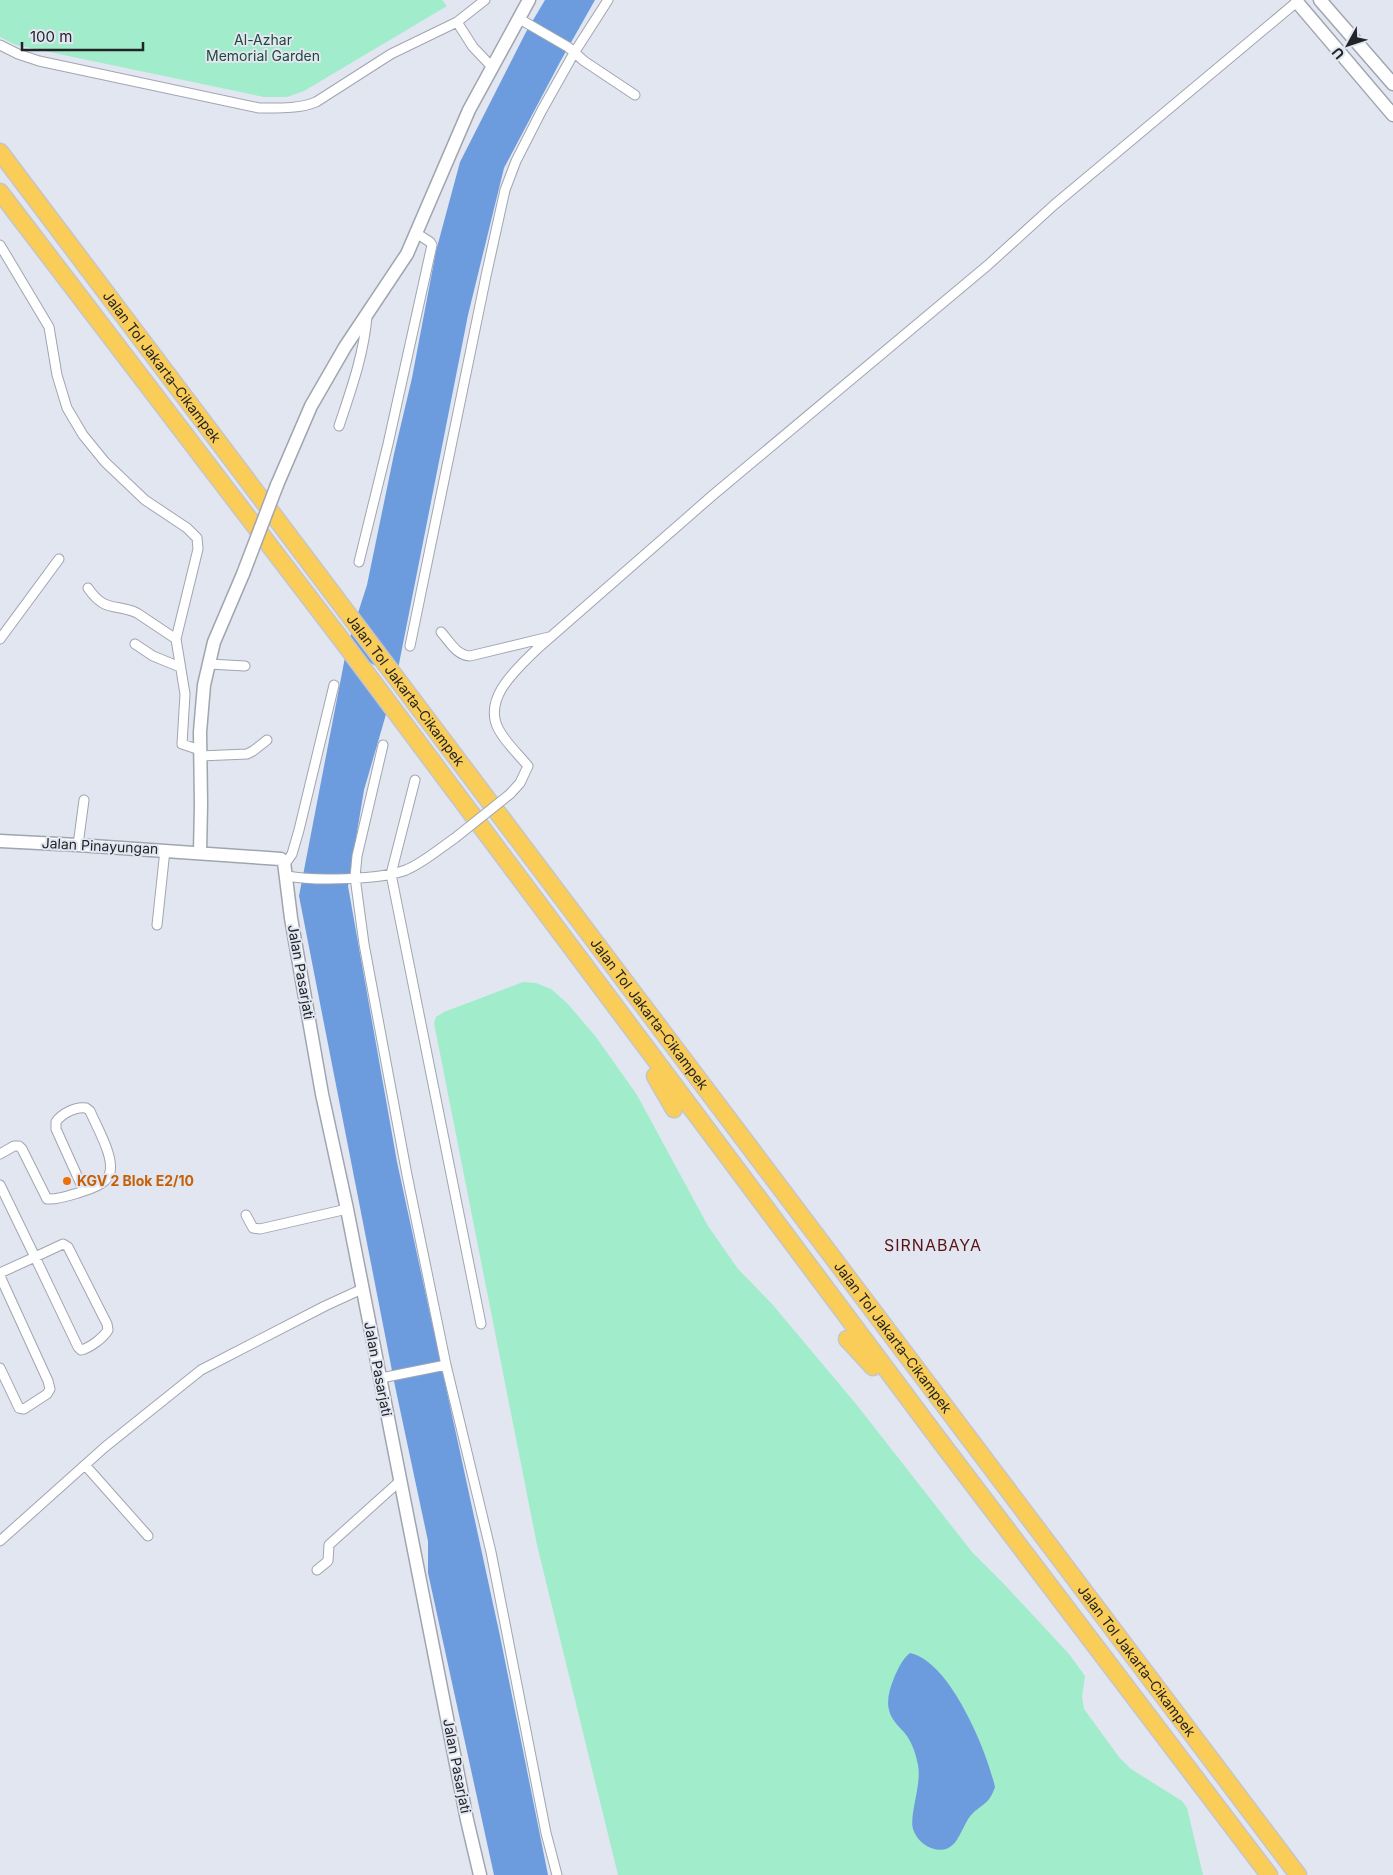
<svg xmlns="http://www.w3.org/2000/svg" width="1393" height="1875" viewBox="0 0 1393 1875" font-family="Inter,sans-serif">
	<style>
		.green { fill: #a1ecca }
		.water { fill: #6d9cde }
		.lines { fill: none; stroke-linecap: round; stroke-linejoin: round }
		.street-casing { stroke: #a0a5af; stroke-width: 11 }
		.secondary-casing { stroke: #a0a5af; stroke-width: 15 }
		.highway-casing { stroke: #c6c6c7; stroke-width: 19 }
		.street { stroke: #fff; stroke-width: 9 }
		.secondary { stroke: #fff; stroke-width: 12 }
		.highway { stroke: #facc58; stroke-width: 16 }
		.street-bridge-casing { stroke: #a0a5af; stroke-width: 11; stroke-linecap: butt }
		.secondary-bridge-casing { stroke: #a0a5af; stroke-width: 15; stroke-linecap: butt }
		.street-bridge { stroke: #fff; stroke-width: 9 }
		.secondary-bridge { stroke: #fff; stroke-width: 12 }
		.food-dot { fill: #e8710a; stroke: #e1e6f1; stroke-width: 2 }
		.labels { text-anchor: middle; stroke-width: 4; stroke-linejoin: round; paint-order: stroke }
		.park-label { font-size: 14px; fill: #204938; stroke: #e1e6f1 }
		.street-label { font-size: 14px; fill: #222428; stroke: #e1e6f1 }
		.food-label { font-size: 14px; font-weight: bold; fill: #c56008; stroke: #e1e6f1; text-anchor: start }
		.quarter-label { font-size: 16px; letter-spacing: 1px; fill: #581313; stroke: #e1e6f1 }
	</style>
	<rect width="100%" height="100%" fill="#e1e6f1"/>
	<!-- green -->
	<path class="green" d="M0,0H442L447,6L304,91L287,97H264L16,45L0,37Z
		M523,982L536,983L551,989L567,1003L596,1037L637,1095L708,1226L738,1269L772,1304L856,1404L972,1552L1001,1581L1069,1654L1085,1676L1082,1697L1084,1709L1119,1757L1131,1769L1182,1801L1187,1808L1203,1875H618L537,1545L434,1023L436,1017L444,1012Z"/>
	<!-- water -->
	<path class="water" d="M545,0H595L560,62L504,168L468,315L396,679L349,649L389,704L364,790L348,886L397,1162L500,1636L548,1875H494L428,1573V1541L395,1386L299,896L347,647L367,585L394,454L412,378L436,251L460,162L526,32Z
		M910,1653C950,1661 987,1751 995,1787C989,1804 985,1802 973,1813C960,1825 959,1858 931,1848C923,1845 916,1838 913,1829C909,1815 922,1784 918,1765C916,1755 913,1745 907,1736C904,1731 898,1727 895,1722C884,1708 888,1693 894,1678C898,1669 902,1659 910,1653Z"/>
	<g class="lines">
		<defs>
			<path id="street" d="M485,0L457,22L473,47L492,67
				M518,18L568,47L584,61L635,95
				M0,45L18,54L39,61L259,108C278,108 299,109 316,102L391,54L457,22
				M0,245L49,327L57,375L67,408L83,435L105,462L145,500L187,528L197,538L198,549L176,639L185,694L182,744L200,750
				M339,426C351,390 364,354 367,316
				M359,562L388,444L432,245L430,242L416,233
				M88,588C105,613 115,603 137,613L176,639
				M441,632C450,642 456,655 470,656L549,637
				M0,639L59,559
				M135,644L153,656L180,667
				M410,646L486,276L505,190L516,161L542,110L574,53L608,0
				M209,664L245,666
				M383,745L357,856L355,877L364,944L407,1175L446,1365L491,1552L546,1833L557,1875
				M200,756L247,754L253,751L267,740
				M415,780L391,874L481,1324
				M510,794L520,783L528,766C519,755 506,743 499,730C481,698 519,667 538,648L713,495L988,265L1054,205L1299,0
				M78,845L84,800
				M285,864L292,854L299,830L334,685
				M287,876C314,881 380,880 406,870C423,863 439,849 455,838
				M157,925L165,850
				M0,1154L14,1146H19L22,1149L47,1199C58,1200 71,1195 81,1192C90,1189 103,1185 108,1177C118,1162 96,1126 90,1111L86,1108C76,1106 61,1114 56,1122V1129L84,1191
				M0,1185L35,1257L63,1244L68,1247L107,1324L108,1330C103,1338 90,1348 81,1350L78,1347L35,1257L0,1273
				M246,1215L253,1228L260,1229L347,1209
				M0,1276L48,1381L50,1389L47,1394L24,1409L19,1408L0,1368
				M381,1378L446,1365
				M85,1465L148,1536
				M0,1541L105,1447L201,1370L325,1306L362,1289
				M317,1570L328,1561L329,1545L331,1543L401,1480"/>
			<path id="secondary" d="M1320,0L1393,84
				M1297,2L1393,115
				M277,485L311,406L345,347L407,254L469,110L529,0
				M0,841L78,845L281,859L284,862L291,918L322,1094L347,1209L467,1820L480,1875
				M200,853L201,804L200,732L204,685L214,642L243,574"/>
			<g id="highway">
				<path id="s1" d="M0,152L1298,1875"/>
				<path d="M0,192L347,647L937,1437L1269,1875"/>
				<path d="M655,1076L674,1109"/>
				<path d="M847,1339L873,1367"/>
			</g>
		</defs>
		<!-- street casing -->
		<use href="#street" class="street-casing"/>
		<!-- secondary casing -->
		<use href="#secondary" class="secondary-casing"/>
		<!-- highway casing -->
		<use href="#highway" class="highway-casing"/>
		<!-- street -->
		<use href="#street" class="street"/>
		<!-- secondary -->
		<use href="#secondary" class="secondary"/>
		<!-- highway -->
		<use href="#highway" class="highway"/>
		<defs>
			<path id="street-bridge" d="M455,838L510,794"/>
			<path id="secondary-bridge" d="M243,574L277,485"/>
		</defs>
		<!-- street-bridge casing -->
		<use href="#street-bridge" class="street-bridge-casing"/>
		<!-- secondary-bridge casing -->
		<use href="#secondary-bridge" class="secondary-bridge-casing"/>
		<!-- street-bridge -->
		<use href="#street-bridge" class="street-bridge"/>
		<!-- secondary-bridge -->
		<use href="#secondary-bridge" class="secondary-bridge"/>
	</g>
	<!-- markers -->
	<circle class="food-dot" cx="67" cy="1181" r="5"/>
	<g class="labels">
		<!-- park labels -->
		<g class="park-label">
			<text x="263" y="45">Al-Azhar<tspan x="263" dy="16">Memorial Garden</tspan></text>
		</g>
		<!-- street labels -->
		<g class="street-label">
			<text dy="5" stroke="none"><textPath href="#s1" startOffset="269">Jalan Tol Jakarta–Cikampek</textPath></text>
			<text dy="5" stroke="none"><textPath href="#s1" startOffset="674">Jalan Tol Jakarta–Cikampek</textPath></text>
			<text transform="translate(100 846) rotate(3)" y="5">Jalan Pinayungan</text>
			<text transform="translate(301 972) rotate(80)" y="5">Jalan Pasarjati</text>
			<text dy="5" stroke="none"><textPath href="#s1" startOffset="1079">Jalan Tol Jakarta–Cikampek</textPath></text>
			<text dy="5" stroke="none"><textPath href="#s1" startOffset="1484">Jalan Tol Jakarta–Cikampek</textPath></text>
			<text transform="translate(378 1369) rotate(79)" y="5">Jalan Pasarjati</text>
			<text dy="5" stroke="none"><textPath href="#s1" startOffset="1889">Jalan Tol Jakarta–Cikampek</textPath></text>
			<text transform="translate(457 1766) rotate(79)" y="5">Jalan Pasarjati</text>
		</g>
		<!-- food labels -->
		<g class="food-label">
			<text x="77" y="1186">KGV 2 Blok E2/10</text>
		</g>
		<!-- quarter labels -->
		<g class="quarter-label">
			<text x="933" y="1251">SIRNABAYA</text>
		</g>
	</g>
	<!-- north arrow -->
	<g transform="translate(1348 45) rotate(230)" stroke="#e1e6f1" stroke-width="4" paint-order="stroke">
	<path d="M0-4L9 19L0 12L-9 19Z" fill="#222428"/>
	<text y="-8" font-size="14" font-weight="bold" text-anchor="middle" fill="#222428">U</text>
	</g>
	<!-- scale -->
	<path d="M22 42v8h121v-8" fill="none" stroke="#222428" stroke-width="2.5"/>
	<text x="30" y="42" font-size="15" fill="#222428" stroke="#e1e6f1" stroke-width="4" paint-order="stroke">100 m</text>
</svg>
